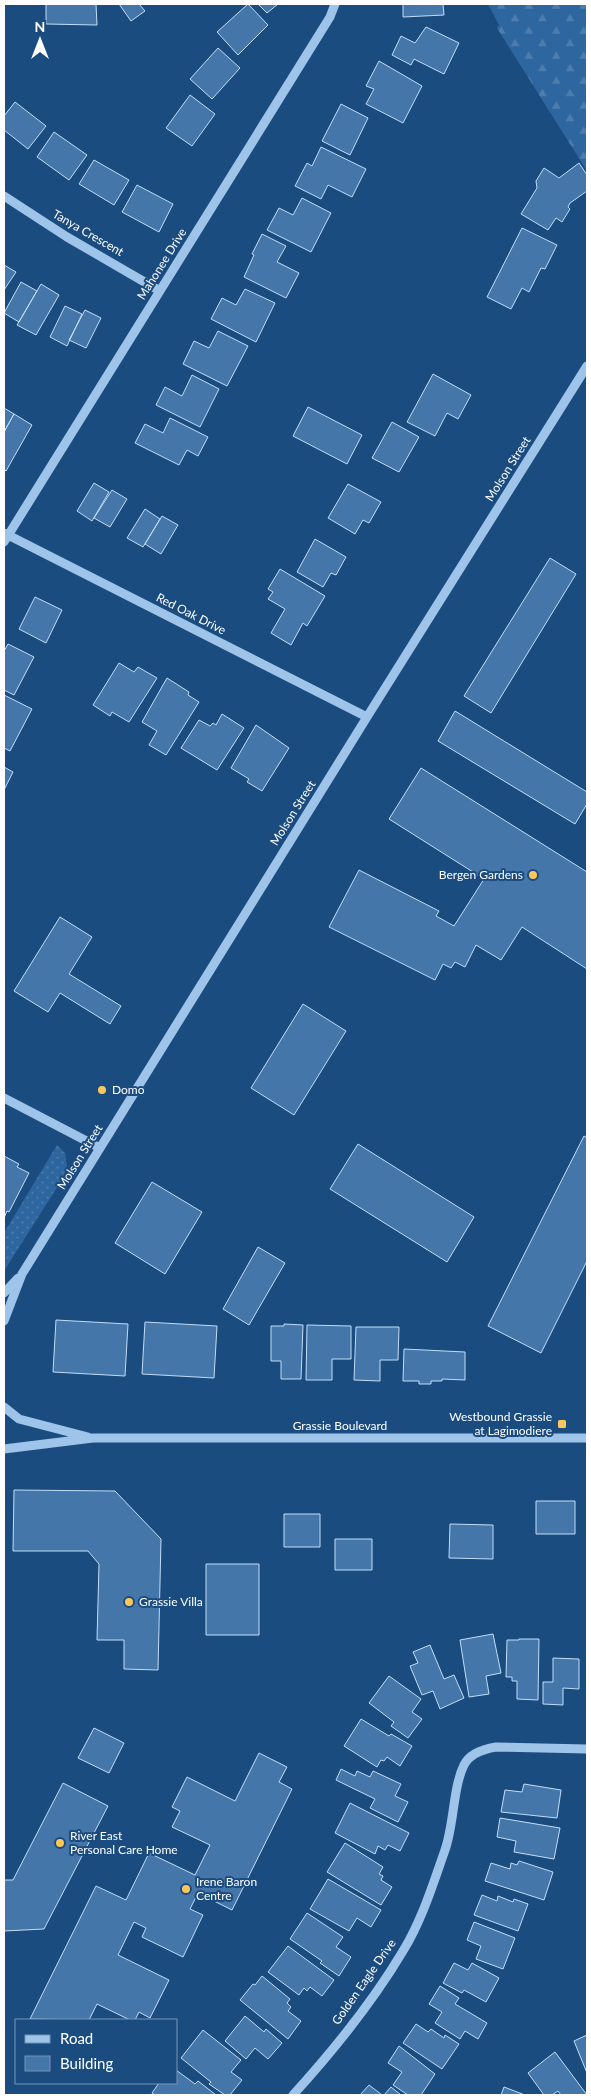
<svg xmlns="http://www.w3.org/2000/svg" width="591" height="2099" viewBox="0 0 591 2099" font-family="Lato,sans-serif">
	<style>
		.grass { fill: url(#grass-dots) }
		.forest { fill: url(#forest-firs) }
		.building { fill: #4476aa; stroke: #c3ddf7 }
		.lines { fill: none; stroke-linecap: round; stroke-linejoin: round }
		.minor { stroke: #9fc4ea; stroke-width: 9 }
		.poi-dot { fill: #fbc65b; stroke: #1b4c80; stroke-width: 2 }
		.labels { text-anchor: middle; stroke-width: 4; stroke-linejoin: round; paint-order: stroke }
		.street-label { font-size: 12px; fill: #fff; stroke: #1b4c80 }
		.poi-label { font-size: 12px; fill: #fff; stroke: #1b4c80; text-anchor: start }
	</style>
	<defs>
		<pattern id="grass-dots" width="8" height="8" patternUnits="userSpaceOnUse" patternTransform="scale(1.25)"><rect width="8" height="8" fill="#2e669f"/><path d="M2 2h.1M6 6h.1" fill="none" stroke="#4d7dad" stroke-width="1.8" stroke-linecap="round"/></pattern>
		<pattern id="forest-firs" width="22" height="20" patternUnits="userSpaceOnUse" patternTransform="scale(1.25)"><rect width="22" height="20" fill="#2e669f"/><path d="M5 1l3.5 6h-7zM16 11l3.5 6h-7z" fill="#4d7dad"/></pattern>
	</defs>
	<rect width="100%" height="100%" fill="#1b4c80"/>
	<!-- grass -->
	<path class="grass" d="M57,1145L65,1153L67,1166L63,1178L4,1271V1233Z"/>
	<!-- forest -->
	<path class="forest" d="M488,4H587V171L497,28L499,25Z"/>
	<!-- building -->
	<path class="building" d="M46,4H96L97,25L46,24Z
		M119,4H139L145,11L131,21Z
		M248,4L268,25L238,55L217,32Z
		M258,4H278L267,13Z
		M403,4H447H443L444,15L403,17Z
		M426,27L459,43L444,74L414,59L411,65L392,55L401,36L415,43Z
		M218,48L240,68L212,99L190,79Z
		M379,61L422,86L403,123L366,104L374,89L366,86Z
		M190,95L215,114L192,146L166,128Z
		M15,102L46,126L28,149L4,130V116Z
		M341,104L368,118L350,155L322,141Z
		M54,132L87,155L69,180L37,157Z
		M321,147L366,169L352,197L328,185L321,199L295,186L307,163L312,166Z
		M94,160L129,180L114,205L79,184Z
		M579,163L587,175V191L570,203L568,207L570,209L562,222L556,218L548,230L521,214L537,188L536,181L544,168L559,178Z
		M137,185L173,204L159,232L122,212Z
		M302,198L331,213L311,252L267,230L279,208L293,215Z
		M522,228L557,245L545,269L541,268L529,292L522,288L511,309L487,297Z
		M262,234L286,246L277,262L299,273L286,298L244,277L254,255L252,254Z
		M4,265L16,272L4,290Z
		M21,282L37,291L19,322L4,313Z
		M41,284L59,295L36,335L17,325Z
		M245,289L275,303L256,342L211,319L222,298L236,305Z
		M65,306L82,314L67,346L50,337Z
		M85,310L101,318L86,348L69,340Z
		M218,331L248,346L227,386L183,364L194,341L209,348Z
		M433,374L471,395L458,419L447,413L435,436L407,422Z
		M192,375L219,389L200,427L156,405L165,387L182,396Z
		M308,407L362,435L347,464L293,436Z
		M4,408L14,414L4,432Z
		M14,414L32,425L6,471L4,469V432Z
		M170,418L208,437L198,456L187,450L179,465L135,443L145,424L163,433Z
		M392,422L419,437L399,472L372,458Z
		M94,483L109,492L92,521L77,511Z
		M348,484L381,502L369,523L363,520L355,534L328,518Z
		M112,490L127,499L110,527L94,518Z
		M145,509L160,519L143,547L127,538Z
		M162,516L178,525L161,554L145,544Z
		M315,539L346,557L336,575L331,573L323,587L297,572Z
		M550,558L576,574L491,713L464,696Z
		M280,569L325,596L307,626L303,623L291,645L271,633L285,609L268,599L273,592L268,589Z
		M35,597L62,610L46,643L19,629Z
		M8,644L34,657L14,695L4,690V651Z
		M119,663L134,672L138,667L157,678L129,722L112,712L110,716L93,705Z
		M167,678L189,692L188,695L199,702L166,755L149,745L157,731L142,722Z
		M4,695L32,709L10,751L4,748Z
		M455,711L587,792V804L575,824L438,741Z
		M222,714L244,728L217,770L181,748L199,720L210,726L213,723L216,725Z
		M256,725L289,748L262,791L247,782L249,779L231,768Z
		M4,767L13,772L4,790Z
		M421,768L587,872V969L522,927L501,960L476,945L465,967L455,962L451,968L443,964L435,980L329,927L359,870L439,911L436,916L454,926L484,879L389,819Z
		M60,917L92,937L69,974L121,1006L110,1024L60,993L48,1012L14,991Z
		M303,1004L346,1031L294,1115L251,1088Z
		M584,1136L587,1138V1261L541,1353L488,1326Z
		M358,1144L474,1217L447,1262L330,1189Z
		M4,1156L19,1164L17,1167L29,1173L9,1212L7,1211L4,1218Z
		M152,1182L202,1212L165,1274L115,1243Z
		M258,1247L285,1263L249,1325L223,1309Z
		M56,1320L128,1324L125,1376L53,1372Z
		M145,1322L217,1326L214,1378L142,1374Z
		M284,1324L303,1325L301,1379H281V1361H271V1326H284Z
		M307,1325L351,1326V1359H332V1380H306Z
		M356,1327H399L398,1360H380V1381L354,1380Z
		M404,1349L465,1352V1380L442,1379V1381H431V1384H419V1381H403Z
		M14,1490L115,1491L161,1539L158,1670L124,1669V1640H97L99,1564L88,1551H13Z
		M536,1501H575V1534H536Z
		M284,1514H320V1547H284Z
		M450,1524L493,1525V1559L449,1558Z
		M335,1539H372V1570H335Z
		M206,1564H259V1635H206Z
		M493,1634L501,1673L486,1676L489,1694L469,1697L460,1640Z
		M519,1639H539L538,1700L517,1699V1681H512V1677H506L507,1640H519Z
		M430,1645L444,1679L454,1675L464,1698L440,1709L433,1691L422,1695L410,1666L418,1663L413,1652Z
		M553,1658L579,1659V1689L563,1688V1705L543,1704V1682H553Z
		M389,1676L421,1699L412,1712L422,1719L408,1738L391,1726L394,1722L369,1703Z
		M361,1719L389,1736L391,1734L412,1746L400,1766L387,1757L384,1761L381,1760L377,1767L344,1746Z
		M94,1728L124,1743L109,1773L78,1758Z
		M259,1753L287,1767L279,1782L292,1789L232,1910L198,1893L190,1909L203,1915L183,1957L142,1937L146,1928L134,1922L118,1955L169,1980L150,2018L139,2012L135,2020H130L97,2004L89,2020L30,2019L96,1886L126,1900L149,1853L195,1875L210,1845L172,1827L180,1811L172,1807L187,1777L235,1801Z
		M341,1769L355,1776L357,1771L370,1777L373,1771L401,1784L395,1796L408,1802L398,1822L370,1808L375,1799L336,1780Z
		M63,1783L108,1806L44,1929L4,1931V1880H13Z
		M524,1784L561,1790L557,1818L501,1812L505,1790L522,1792Z
		M350,1803L409,1833L400,1851L388,1845L385,1850L378,1846L375,1854L335,1833Z
		M500,1818L560,1828L554,1859L514,1852L516,1841L497,1837Z
		M345,1843L383,1867L379,1874L383,1876L381,1880L392,1887L381,1905L327,1872Z
		M519,1861L553,1872L544,1900L485,1881L491,1863L510,1869L511,1863L517,1865Z
		M328,1879L381,1910L371,1927L357,1918L349,1931L310,1909Z
		M482,1895L497,1901L498,1896L513,1902L514,1899L528,1904L518,1931L474,1915Z
		M307,1913L343,1937L336,1947L351,1957L339,1976L320,1963L322,1961L290,1939Z
		M474,1922L515,1938L503,1969L476,1959L481,1946L467,1940Z
		M288,1946L334,1980L322,1996L310,1987L307,1991L304,1988L299,1995L268,1972Z
		M454,1963L468,1970L472,1963L499,1978L486,2002L464,1990L462,1993L443,1983Z
		M262,1976L290,1999L287,2003L291,2007L288,2011L301,2021L288,2039L240,2000L253,1984L255,1985Z
		M440,1986L459,1998L455,2004L487,2023L478,2039L465,2031L460,2039L435,2023L442,2012L429,2004Z
		M245,2016L264,2032L266,2029L282,2043L268,2059L255,2048L246,2059L225,2041Z
		M416,2024L428,2032L431,2029L444,2038L445,2035L459,2044L442,2069L403,2043Z
		M203,2030L241,2060L231,2072L242,2080L230,2095H225L209,2084L211,2082L181,2058Z
		M587,2035V2073L574,2041Z
		M399,2046L435,2074L421,2095H408L393,2085L402,2072L388,2063Z
		M555,2052L587,2095H561L558,2091L552,2095H544L528,2073Z
		M176,2070L195,2084L198,2081L216,2095H155L152,2093L159,2083H176Z
		M369,2085L382,2095H360Z
		M391,2087L401,2095H384Z
		M504,2087L525,2095H501Z"/>
	<g class="lines">
		<!-- minor -->
		<path class="minor" d="M4,196L67,237L160,291
			M4,533L367,717
			M4,542L330,17L335,4
			M4,1098L100,1148
			M4,1293L18,1278
			M4,1321L22,1274L367,717L587,366
			M4,1407L19,1419L88,1437
			M4,1449L93,1438H587
			M293,2095C333,2051 372,2003 403,1951C422,1920 433,1884 445,1850C454,1825 453,1787 464,1765C470,1753 484,1749 496,1747L587,1749"/>
	</g>
	<!-- markers -->
	<g class="poi-dot">
		<circle cx="533" cy="875" r="5"/>
		<circle cx="102" cy="1090" r="5"/>
		<rect x="557" y="1419" width="10" height="10" rx="2.5"/>
		<circle cx="129" cy="1602" r="5"/>
		<circle cx="60" cy="1843" r="5"/>
		<circle cx="186" cy="1889" r="5"/>
	</g>
	<g class="labels">
		<!-- street labels -->
		<g class="street-label">
			<text transform="translate(88 233) rotate(30)" y="4">Tanya Crescent</text>
			<text transform="translate(162 264) rotate(-58)" y="4">Mahonee Drive</text>
			<text transform="translate(508 469) rotate(-58)" y="4">Molson Street</text>
			<text transform="translate(191 614) rotate(27)" y="4">Red Oak Drive</text>
			<text transform="translate(293 813) rotate(-58)" y="4">Molson Street</text>
			<text transform="translate(80 1157) rotate(-58)" y="4">Molson Street</text>
			<text x="340" y="1430">Grassie Boulevard</text>
			<text transform="translate(364 1982) rotate(-55)" y="4">Golden Eagle Drive</text>
		</g>
		<!-- poi labels -->
		<g class="poi-label">
			<text x="523" y="879" text-anchor="end">Bergen Gardens</text>
			<text x="112" y="1094">Domo</text>
			<text x="552" y="1421" text-anchor="end">Westbound Grassie<tspan x="552" dy="14">at Lagimodiere</tspan></text>
			<text x="139" y="1606">Grassie Villa</text>
			<text x="70" y="1840">River East<tspan x="70" dy="14">Personal Care Home</tspan></text>
			<text x="196" y="1886">Irene Baron<tspan x="196" dy="14">Centre</tspan></text>
		</g>
	</g>
	<!-- border -->
	<rect width="591" height="2099" fill="none" stroke="#ffffff" stroke-width="10"/>
	<!-- legend -->
	<rect x="15" y="2019" width="162" height="65" fill="#1b4c80" stroke="#7694b3"/>
	<rect x="25" y="2035" width="25" height="8" fill="#9fc4ea" stroke="#7694b3"/>
	<text x="60" y="2044" font-size="15" fill="#ffffff">Road</text>
	<rect x="25" y="2056" width="25" height="15" fill="#4476aa" stroke="#7694b3"/>
	<text x="60" y="2069" font-size="15" fill="#ffffff">Building</text>
	<!-- north arrow -->
	<g transform="translate(40 40)" stroke="#1b4c80" stroke-width="4" paint-order="stroke">
	<path d="M0-4L9 19L0 12L-9 19Z" fill="#ffffff"/>
	<text y="-8" font-size="14" font-weight="bold" text-anchor="middle" fill="#ffffff">N</text>
	</g>
</svg>
